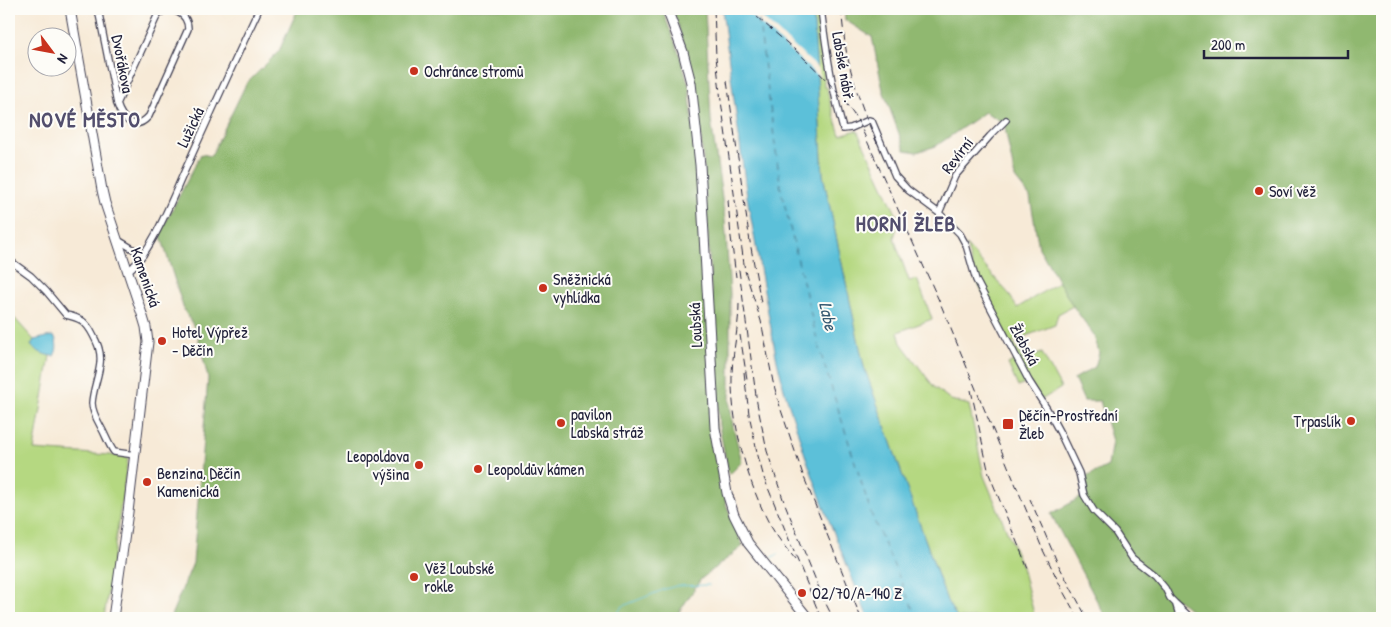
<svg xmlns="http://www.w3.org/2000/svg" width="1391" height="627" viewBox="0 0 1391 627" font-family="'Patrick Hand',sans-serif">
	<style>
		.green { fill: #b5d881; stroke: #6c7d5e }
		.forest { fill: #90b86f; stroke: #596d55 }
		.water { fill: #5bc0d9; stroke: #3e718a }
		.pier { fill: #f7ead7 }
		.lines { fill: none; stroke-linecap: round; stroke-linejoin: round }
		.stream { stroke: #5bc0d9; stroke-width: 1 }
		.ferry { stroke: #365972; stroke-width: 1; stroke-dasharray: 6 5; stroke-linecap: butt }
		.minor-casing { stroke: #424052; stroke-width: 8 }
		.primary-casing { stroke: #424052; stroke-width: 11 }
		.minor { stroke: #fff; stroke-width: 5.5 }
		.primary { stroke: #fff; stroke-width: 9 }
		.rail { stroke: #22223b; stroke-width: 1; stroke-dasharray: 8 4; stroke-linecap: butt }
		.poi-dot { fill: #c8321e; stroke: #fdfcf7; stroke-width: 2 }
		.labels { text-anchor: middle; stroke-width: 4; stroke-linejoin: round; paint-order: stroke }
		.street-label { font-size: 16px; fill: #22223b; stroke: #fdfcf7 }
		.poi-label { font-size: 16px; fill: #22223b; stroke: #fdfcf7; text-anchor: start }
		.water-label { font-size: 18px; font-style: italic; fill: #365972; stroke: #fdfcf7 }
		.district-label { font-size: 21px; font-weight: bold; letter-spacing: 1px; fill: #524e6d; stroke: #fdfcf7 }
	</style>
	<rect width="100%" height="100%" fill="#fdfcf7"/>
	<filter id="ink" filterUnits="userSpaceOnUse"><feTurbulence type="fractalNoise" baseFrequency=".02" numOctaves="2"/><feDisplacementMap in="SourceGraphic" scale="10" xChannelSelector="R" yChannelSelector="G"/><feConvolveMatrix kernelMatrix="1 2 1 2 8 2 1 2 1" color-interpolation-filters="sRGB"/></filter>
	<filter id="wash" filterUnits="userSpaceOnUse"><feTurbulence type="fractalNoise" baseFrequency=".0096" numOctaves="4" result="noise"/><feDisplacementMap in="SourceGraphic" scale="20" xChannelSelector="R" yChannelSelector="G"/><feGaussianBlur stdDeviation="1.12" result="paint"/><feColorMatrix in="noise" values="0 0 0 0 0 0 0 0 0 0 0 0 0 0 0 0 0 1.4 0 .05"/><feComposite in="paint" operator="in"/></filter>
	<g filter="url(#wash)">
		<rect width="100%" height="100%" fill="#f7ead7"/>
		<!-- green -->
		<path class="green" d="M813,9H818L821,49L825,69L824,70V87H827L829,99L840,135L857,130L899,220L894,238L909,281L917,279L932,319L898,332L901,343L934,387L951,400L969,405L984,476L1022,567L1035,618H957L947,601L864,367L823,175Z
			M966,245L1009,294L1017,308L1059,282L1073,306L1058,314L1055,325L1013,341L1023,360L1042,353L1061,388L1041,400L1029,381L1018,387L1008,364L1017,359L976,280Z
			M9,312L34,340L31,345L34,349L50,356L34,450L110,455L128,458L104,618H9Z"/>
		<!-- forest -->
		<path class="forest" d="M298,9H662L679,53L689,86L697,165L718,457L726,504L743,546L701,579L675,618H170L193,563L208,378L197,332L184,310L160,233L201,154L211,156L246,84L279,51Z
			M673,9H705L711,120L725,220L730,294V406L733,426L742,462L729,475L719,426L704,169L696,86Z
			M844,9H1382V618H1199L1177,599L1170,604L1176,618H1106L1051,514L1085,495L1082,479L1108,466L1112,441L1100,401H1084L1074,379L1095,367L1099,353L1094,335L1073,306L1039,248L1030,197L1015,178L1004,123L985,112L936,146L917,152L905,150L883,90L872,37L845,20Z"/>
		<!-- water -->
		<path class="water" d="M722,9H813L823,175L864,367L947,601L957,618H868L828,518L805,455L784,389L776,356L747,197Z
			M51,336L55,337C57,344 58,349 54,356C46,356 35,351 31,345L34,340Z"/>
		<!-- pier -->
		<path class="pier" d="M744,9H752L819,69L820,78Z"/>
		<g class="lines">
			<!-- stream -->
			<path class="stream" d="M768,560L778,554
				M613,618L623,606L665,589L676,586L709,585"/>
			<!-- ferry -->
			<path class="ferry" d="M761,9L759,23L781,190L819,348L872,516L917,618"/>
		</g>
	</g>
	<g filter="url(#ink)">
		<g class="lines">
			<defs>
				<path id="minor" d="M98,9L117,104C122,120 135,132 149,116L188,29C188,13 171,5 158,14L117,104
					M821,9C826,49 832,90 843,129L851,128L869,120L872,121L895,176L908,190L939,213L960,234L966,245L976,280L1029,381L1047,409L1060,433L1079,473L1084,495L1094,511L1115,532L1132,558L1154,575L1165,588L1170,598L1175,603L1191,618
					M939,213L955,176L990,136L1006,120
					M118,240L143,255
					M9,260L31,276L46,291L66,315C80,318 86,321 93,335C95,339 98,344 99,349C104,366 93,385 92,403C92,413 99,423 103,431C107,439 109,445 114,452L135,455
					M128,271C152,253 173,196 186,168C210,115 234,62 259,9
					M1176,605L1180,618"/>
				<path id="primary" d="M70,9L102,190L105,203L143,317L146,327L148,342L128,512L113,618
					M667,9L683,52L691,83L700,165L715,428L727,493L734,515L748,543L808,618"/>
			</defs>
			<!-- minor casing -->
			<use href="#minor" class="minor-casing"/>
			<!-- primary casing -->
			<use href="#primary" class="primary-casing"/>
			<!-- minor -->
			<use href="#minor" class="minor"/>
			<!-- primary -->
			<use href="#primary" class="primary"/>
			<!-- rail -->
			<path class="rail" d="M714,9L716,57L721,101L745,271L761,321L773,382L781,410L803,475L861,618
				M748,9C787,44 832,77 859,123L941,305L1042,548L1064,593L1078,618
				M841,9C843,24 844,40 847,55C854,85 864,115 877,143
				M727,81L750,242L761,303
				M728,200L731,237L736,277
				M739,270L757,403L767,451L783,499L823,598L833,618
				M739,304C739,328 732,352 732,376C731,423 747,481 769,523C776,536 786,548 795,560
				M740,335L747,379
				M744,372L749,414L757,452L764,478L821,618
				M971,390L989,474L1028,569
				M1030,499L1058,564L1087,618"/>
		</g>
	</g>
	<!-- markers -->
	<g class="poi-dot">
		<circle cx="414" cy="71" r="5"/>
		<circle cx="1259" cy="191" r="5"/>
		<circle cx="543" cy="288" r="5"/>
		<circle cx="162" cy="341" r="5"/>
		<circle cx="1351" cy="421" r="5"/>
		<circle cx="561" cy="423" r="5"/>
		<rect x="1002" y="418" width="12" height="12" rx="2.5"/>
		<circle cx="419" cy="465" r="5"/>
		<circle cx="478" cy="469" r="5"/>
		<circle cx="147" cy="482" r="5"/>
		<circle cx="414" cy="577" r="5"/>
		<circle cx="802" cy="593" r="5"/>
	</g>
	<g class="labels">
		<!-- street labels -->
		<g class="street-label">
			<text transform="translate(123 64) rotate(79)" y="6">Dvořákova</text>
			<text transform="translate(844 67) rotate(80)" y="6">Labské nábř.</text>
			<text transform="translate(190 127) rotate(-65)" y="6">Lužická</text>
			<text transform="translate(957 155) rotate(-52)" y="6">Revírní</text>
			<text transform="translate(146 277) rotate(71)" y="6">Kamenická</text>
			<text transform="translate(695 325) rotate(-93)" y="6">Loubská</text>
			<text transform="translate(1025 344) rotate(62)" y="6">Žlebská</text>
		</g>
		<!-- poi labels -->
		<g class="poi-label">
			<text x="424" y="77">Ochránce stromů</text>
			<text x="1269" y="197">Soví věž</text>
			<text x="553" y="285">Sněžnická<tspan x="553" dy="18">vyhlídka</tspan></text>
			<text x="172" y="338">Hotel Výpřež<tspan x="172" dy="18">- Děčín</tspan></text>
			<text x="571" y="420">pavilon<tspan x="571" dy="18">Labská stráž</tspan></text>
			<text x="1019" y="421">Děčín-Prostřední<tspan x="1019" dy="18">Žleb</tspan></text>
			<text x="1341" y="427" text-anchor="end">Trpaslík</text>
			<text x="409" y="462" text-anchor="end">Leopoldova<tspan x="409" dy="18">výšina</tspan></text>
			<text x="488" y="475">Leopoldův kámen</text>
			<text x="157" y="479">Benzina, Děčín<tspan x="157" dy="18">Kamenická</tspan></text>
			<text x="424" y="574">Věž Loubské<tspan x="424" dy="18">rokle</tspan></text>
			<text x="812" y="599">O2/70/A-140 Z</text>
		</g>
		<!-- water labels -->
		<g class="water-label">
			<text transform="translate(828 316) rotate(77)" y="6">Labe</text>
		</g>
		<!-- district labels -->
		<g class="district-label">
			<text x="85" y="127">NOVÉ MĚSTO</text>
			<text x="906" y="231">HORNÍ ŽLEB</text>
		</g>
	</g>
	<!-- margin -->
	<rect width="1391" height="627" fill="none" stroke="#fdfcf7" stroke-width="30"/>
	<!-- north arrow -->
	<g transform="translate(52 52) rotate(122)"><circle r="24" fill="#fdfcf7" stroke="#a5a5ac"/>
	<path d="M0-4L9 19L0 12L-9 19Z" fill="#c8321e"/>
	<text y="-8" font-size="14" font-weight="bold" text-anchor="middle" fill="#22223b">N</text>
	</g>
	<!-- scale -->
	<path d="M1204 50v8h144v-8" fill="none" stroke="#22223b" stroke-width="2.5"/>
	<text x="1211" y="50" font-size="15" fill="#22223b" stroke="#fdfcf7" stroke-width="4" paint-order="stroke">200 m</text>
</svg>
